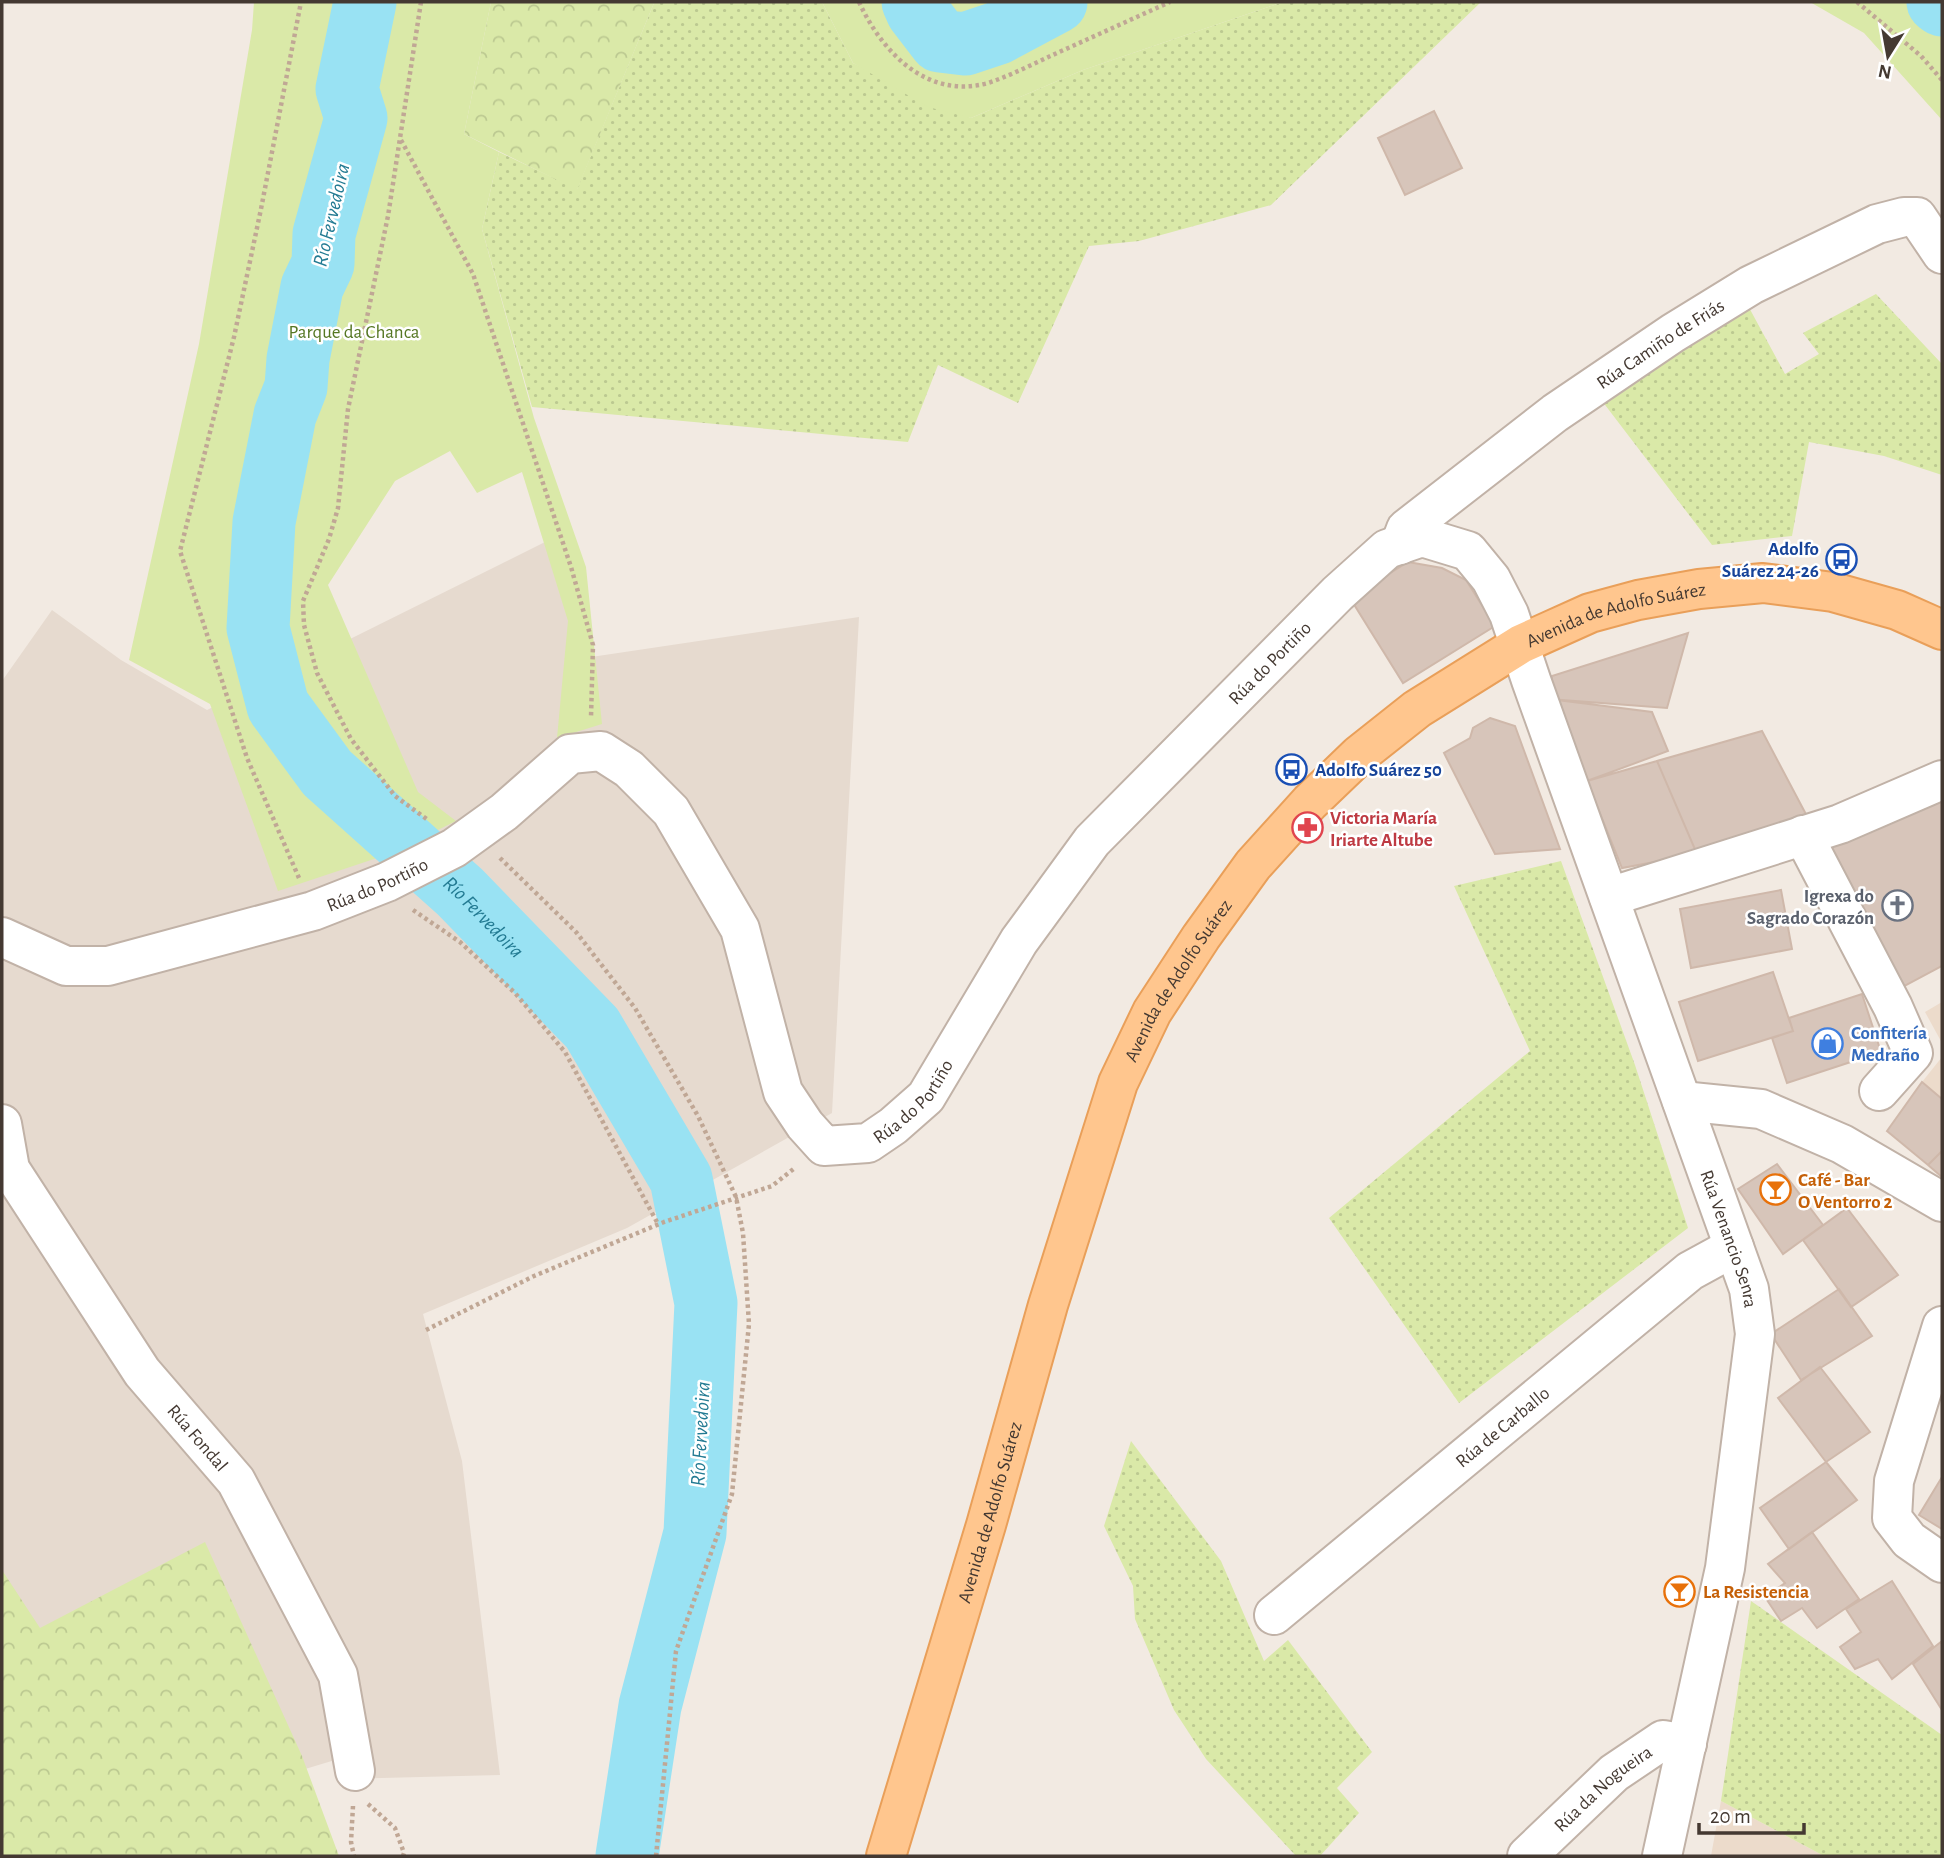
<svg xmlns="http://www.w3.org/2000/svg" width="1944" height="1858" viewBox="0 0 1944 1858" font-family="'Alegreya Sans',sans-serif">
	<style>
		.residential { fill: #e6dacf }
		.education { fill: #ecdbcb }
		.grass { fill: url(#grass-dots) }
		.forest { fill: url(#forest-crowns) }
		.park { fill: #dae9a8 }
		.lines { fill: none; stroke-linecap: round; stroke-linejoin: round }
		.river { stroke: #99e2f3; stroke-width: 63 }
		.building { fill: #d7c5ba; stroke: #cfb8aa; stroke-width: 2 }
		.minor-casing { stroke: #c1b2a7; stroke-width: 42 }
		.major-casing { stroke: #e99f59; stroke-width: 42 }
		.path { stroke: #c0a795; stroke-width: 4.5; stroke-dasharray: 3.5 3.5; stroke-linecap: butt }
		.minor { stroke: #fff; stroke-width: 38 }
		.major { stroke: #ffc68e; stroke-width: 38 }
		.labels { text-anchor: middle; stroke-width: 5; stroke-linejoin: round; paint-order: stroke }
		.park-label { font-size: 19px; fill: #557723; stroke: #fff }
		.street-label { font-size: 19px; fill: #443932; stroke: #fff }
		.transit-label { font-size: 19px; font-weight: bold; fill: #164399; stroke: #fff; text-anchor: end }
		.health-label { font-size: 19px; font-weight: bold; fill: #be3a42; stroke: #fff; text-anchor: start }
		.worship-label { font-size: 19px; font-weight: bold; fill: #5b616d; stroke: #fff; text-anchor: end }
		.shop-label { font-size: 19px; font-weight: bold; fill: #366cbe; stroke: #fff; text-anchor: start }
		.food-label { font-size: 19px; font-weight: bold; fill: #c56008; stroke: #fff; text-anchor: start }
		.water-label { font-size: 21px; font-style: italic; fill: #237b93; stroke: #fff }
	</style>
	<defs>
		<pattern id="grass-dots" width="8" height="8" patternUnits="userSpaceOnUse" patternTransform="scale(1.75)"><rect width="8" height="8" fill="#dae9a8"/><path d="M2 2h.1M6 6h.1" fill="none" stroke="#bcc991" stroke-width="1.8" stroke-linecap="round"/></pattern>
		<pattern id="forest-crowns" width="20" height="18" patternUnits="userSpaceOnUse" patternTransform="scale(1.75)"><rect width="20" height="18" fill="#dae9a8"/><path d="M2 6a3 3 0 1 1 6 0M12 15a3 3 0 1 1 6 0" fill="none" stroke="#bcc991"/></pattern>
	</defs>
	<rect width="100%" height="100%" fill="#f2eae2"/>
	<!-- residential -->
	<path class="residential" d="M549,540L571,614V660L859,617L832,1113L627,1228L423,1314L462,1461L500,1775L342,1779L335,1760L80,1837L2,1683V681L52,610L121,660L207,710Z"/>
	<!-- education -->
	<path class="education" d="M1942,1002V1043L1925,1012Z
		M1942,1057V1099L1922,1082Z
		M1721,1801L1824,1856H1711Z"/>
	<!-- grass -->
	<path class="grass" d="M657,2H822L853,63L971,118L1083,70L1283,2H1481L1271,205L1139,241L1089,246L1018,403L938,365L908,442L532,407L482,229L499,152L577,189L654,3Z
		M1876,294L1942,364V475L1884,456L1809,442L1792,536L1712,545L1599,397L1746,302L1785,374L1819,354L1803,333Z
		M1561,861L1635,1065L1688,1228L1459,1403L1329,1218L1530,1051L1454,886Z
		M1131,1441L1221,1561L1264,1661L1288,1640L1372,1752L1337,1788L1359,1813L1320,1856H1296L1206,1759L1174,1710L1135,1619L1133,1586L1104,1526Z
		M1751,1601L1942,1735V1856H1824L1721,1801Z"/>
	<!-- forest -->
	<path class="forest" d="M491,2H657L654,3L577,190L464,134Z
		M205,1542L302,1756L339,1856H2V1570L40,1628Z"/>
	<!-- park -->
	<path class="park" d="M254,2H491L464,134L499,152L482,229L534,418L586,567L602,724L557,738L568,621L522,472L477,493L450,451L395,481L328,585L418,792L456,821L389,854L278,891L210,704L129,660L199,344L252,30Z
		M822,2H1283L1083,70L971,118L928,107L853,63Z
		M1810,2H1942V120L1864,33Z"/>
	<g class="lines">
		<!-- river -->
		<g class="river">
			<path id="s1" d="M365,2L347,89L356,118L324,234L323,264L312,287L298,359L296,387L285,415L264,522L258,628L278,706L327,773L460,892L592,1028L681,1179L706,1303L695,1533L650,1706L627,1856"/>
			<path d="M913,2L917,11L940,41L965,44L998,33L1056,2"/>
			<path d="M1938,2L1942,5"/>
		</g>
	</g>
	<!-- building -->
	<path class="building" d="M1434,111L1462,168L1405,195L1378,138Z
		M1408,562L1442,568L1466,580L1495,626L1403,683L1350,598Z
		M1688,633L1667,708L1549,699L1552,676Z
		M1549,699L1652,712L1668,751L1587,781Z
		M1490,718L1515,726L1560,849L1495,854L1444,753L1470,738L1473,728Z
		M1762,731L1809,820L1697,854L1657,761Z
		M1657,761L1697,854L1622,868L1587,781Z
		M1942,791V966L1897,990L1820,847Z
		M1781,890L1792,949L1691,968L1680,909Z
		M1773,972L1793,1031L1698,1061L1679,1002Z
		M1862,994L1881,1052L1787,1083L1772,1038L1793,1031L1789,1018Z
		M1922,1082L1942,1099V1151L1928,1165L1887,1131Z
		M1942,1151V1177L1928,1165Z
		M1777,1164L1823,1225L1783,1254L1738,1189Z
		M1847,1208L1898,1275L1851,1307L1803,1240Z
		M1839,1289L1872,1336L1801,1380L1771,1334Z
		M1820,1367L1870,1432L1826,1462L1778,1398Z
		M1826,1462L1857,1500L1789,1549L1760,1508Z
		M1942,1477V1529L1919,1515Z
		M1812,1532L1859,1599L1817,1628L1802,1608L1781,1621L1765,1597L1785,1583L1768,1564Z
		M1892,1581L1933,1646L1892,1679L1878,1659L1855,1669L1840,1647L1861,1632L1846,1609Z
		M1942,1641V1710L1913,1664Z"/>
	<g class="lines">
		<defs>
			<g id="minor">
				<path id="s2" d="M1400,545L1406,529L1555,413L1673,333L1751,285L1877,224L1904,217H1917L1942,254"/>
				<path d="M1803,835L1893,1007L1913,1053L1879,1091"/>
				<path d="M1609,897L1840,824L1942,780"/>
				<path id="s3" d="M2,937L66,966H108L313,911L387,882L454,848L504,812L570,754L601,751L629,769L671,811L740,929L783,1092L805,1125L824,1146L868,1143L893,1126L926,1097L1019,941L1092,841L1338,593L1387,549L1422,537L1468,551L1491,579L1509,614L1531,680L1749,1289L1755,1334L1725,1568L1662,1856"/>
				<path d="M1682,1101L1761,1109L1842,1144L1942,1202"/>
				<path id="s4" d="M2,1124L10,1169L142,1372L236,1481L338,1675L355,1771"/>
				<path d="M1942,1326L1894,1481L1892,1518L1909,1540L1942,1563"/>
				<path id="s5" d="M1274,1615L1690,1271L1734,1247"/>
				<path id="s6" d="M1527,1856L1614,1773L1663,1740L1687,1744"/>
			</g>
			<g id="major">
				<path id="s7" d="M886,1856L986,1525L1048,1305L1118,1083L1152,1012L1201,937L1253,865L1310,802L1359,755L1417,709L1521,644L1590,613L1638,600L1699,589L1763,583L1833,592L1897,610L1942,630"/>
			</g>
		</defs>
		<!-- minor casing -->
		<use href="#minor" class="minor-casing"/>
		<!-- major casing -->
		<use href="#major" class="major-casing"/>
		<!-- path -->
		<path class="path" d="M421,2L388,216L348,409L338,508L329,539L303,601L304,625L317,673L351,739L395,796L428,820
			M859,2C882,52 927,100 988,83C1012,75 1035,63 1057,53C1095,36 1132,19 1170,2
			M1857,2L1921,56L1942,80
			M401,140L473,274L571,567L593,645L591,717
			M500,858L576,932L635,1008L698,1116L736,1197L743,1233L749,1324L732,1494L676,1651L656,1856
			M299,878L247,758L180,551L234,337L261,209L301,2
			M413,910L460,942L515,993L565,1052L658,1224
			M426,1330L534,1276L664,1222L772,1186L796,1167
			M368,1804L395,1828L404,1853L403,1856
			M353,1806L351,1842L354,1856"/>
		<!-- minor -->
		<use href="#minor" class="minor"/>
		<!-- major -->
		<use href="#major" class="major"/>
	</g>
	<!-- icons -->
	<defs>
		<symbol id="bus-ring" viewBox="-11 -11 22 22"><circle r="9.5" fill="#fff" stroke="#1a4fb4" stroke-width="1.5"/><path d="M-5-6H5V4H4V6H2V4H-2V6H-4V4H-5ZM-3.5-4V0h7V-4ZM-3.5 1.2v1.5H-2V1.2ZM2 1.2v1.5H3.5V1.2Z" fill="#1a4fb4"/></symbol>
		<symbol id="pharmacy-ring" viewBox="-11 -11 22 22"><circle r="9.5" fill="#fff" stroke="#e0444e" stroke-width="1.5"/><path d="M-2-6h4v4h4v4h-4v4h-4v-4h-4v-4h4Z" fill="#e0444e"/></symbol>
		<symbol id="church-ring" viewBox="-11 -11 22 22"><circle r="9.5" fill="#fff" stroke="#6b7280" stroke-width="1.5"/><path d="M-1.2-6h2.4v3.5h3.3v2.4h-3.3V6h-2.4V-.1h-3.3v-2.4h3.3Z" fill="#6b7280"/></symbol>
		<symbol id="shop-ring" viewBox="-11 -11 22 22"><circle r="9.5" fill="#fff" stroke="#3f7fe0" stroke-width="1.5"/><path d="M-5-2.5h2.3a2.7 3.5 0 0 1 5.4 0H5L5.5 6h-11ZM-1.5-2.5h3a1.5 2.3 0 0 0-3 0Z" fill="#3f7fe0"/></symbol>
		<symbol id="bar-ring" viewBox="-11 -11 22 22"><circle r="9.5" fill="#fff" stroke="#e8710a" stroke-width="1.5"/><path d="M-6-5H6L.8 .8V4.5H3.5V6h-7V4.5H-.8V.8Z" fill="#e8710a"/></symbol>
	</defs>
	<g fill-rule="evenodd">
		<use href="#bus-ring" x="1824" y="542" width="35" height="35"/>
		<use href="#bus-ring" x="1274" y="752" width="35" height="35"/>
		<use href="#pharmacy-ring" x="1290" y="810" width="35" height="35"/>
		<use href="#church-ring" x="1880" y="888" width="35" height="35"/>
		<use href="#shop-ring" x="1810" y="1026" width="35" height="35"/>
		<use href="#bar-ring" x="1758" y="1172" width="35" height="35"/>
		<use href="#bar-ring" x="1662" y="1574" width="35" height="35"/>
	</g>
	<g class="labels">
		<!-- park labels -->
		<g class="park-label">
			<text x="354" y="338">Parque da Chanca</text>
		</g>
		<!-- street labels -->
		<g class="street-label">
			<text dy="7" stroke="none"><textPath href="#s2" startOffset="332">Rúa Camiño de Friás</textPath></text>
			<text dy="7" stroke="none"><textPath href="#s7" startOffset="1514">Avenida de Adolfo Suárez</textPath></text>
			<text dy="7" stroke="none"><textPath href="#s3" startOffset="1801">Rúa do Portiño</textPath></text>
			<text dy="7" stroke="none"><textPath href="#s3" startOffset="394">Rúa do Portiño</textPath></text>
			<text dy="7" stroke="none"><textPath href="#s7" startOffset="926">Avenida de Adolfo Suárez</textPath></text>
			<text dy="7" stroke="none"><textPath href="#s3" startOffset="1232">Rúa do Portiño</textPath></text>
			<text dy="7" stroke="none"><textPath href="#s3" startOffset="2788">Rúa Venancio Senra</textPath></text>
			<text dy="7" stroke="none"><textPath href="#s5" startOffset="296">Rúa de Carballo</textPath></text>
			<text dy="7" stroke="none"><textPath href="#s4" startOffset="374">Rúa Fondal</textPath></text>
			<text dy="7" stroke="none"><textPath href="#s7" startOffset="359">Avenida de Adolfo Suárez</textPath></text>
			<text dy="7" stroke="none"><textPath href="#s6" startOffset="102">Rúa da Nogueira</textPath></text>
		</g>
		<!-- transit labels -->
		<g class="transit-label">
			<text x="1819" y="555">Adolfo<tspan x="1819" dy="22">Suárez 24-26</tspan></text>
			<text x="1315" y="776" text-anchor="start">Adolfo Suárez 50</text>
		</g>
		<!-- health labels -->
		<g class="health-label">
			<text x="1330" y="824">Victoria María<tspan x="1330" dy="22">Iriarte Altube</tspan></text>
		</g>
		<!-- worship labels -->
		<g class="worship-label">
			<text x="1874" y="902">Igrexa do<tspan x="1874" dy="22">Sagrado Corazón</tspan></text>
		</g>
		<!-- shop labels -->
		<g class="shop-label">
			<text x="1851" y="1039">Confitería<tspan x="1851" dy="22">Medraño</tspan></text>
		</g>
		<!-- food labels -->
		<g class="food-label">
			<text x="1798" y="1186">Café - Bar<tspan x="1798" dy="22">O Ventorro 2</tspan></text>
			<text x="1703" y="1598">La Resistencia</text>
		</g>
		<!-- water labels -->
		<g class="water-label">
			<text transform="translate(331 215) rotate(-77)" y="7">Río Fervedoira</text>
			<text dy="7" stroke="none"><textPath href="#s1" startOffset="1018">Río Fervedoira</textPath></text>
			<text transform="translate(700 1434) rotate(-87)" y="7">Río Fervedoira</text>
		</g>
	</g>
	<!-- border -->
	<rect width="1944" height="1858" fill="none" stroke="#443932" stroke-width="7"/>
	<!-- north arrow -->
	<g transform="translate(1888 56) rotate(191)" stroke="#ffffff" stroke-width="5" paint-order="stroke">
	<path d="M0-5L12 26L0 18L-12 26Z" fill="#443932"/>
	<text y="-10" font-size="19" font-weight="bold" text-anchor="middle" fill="#443932">N</text>
	</g>
	<!-- scale -->
	<path d="M1699 1823v10h105v-10" fill="none" stroke="#443932" stroke-width="3.5"/>
	<text x="1710" y="1823" font-size="21" fill="#443932" stroke="#ffffff" stroke-width="5" paint-order="stroke">20 m</text>
</svg>
